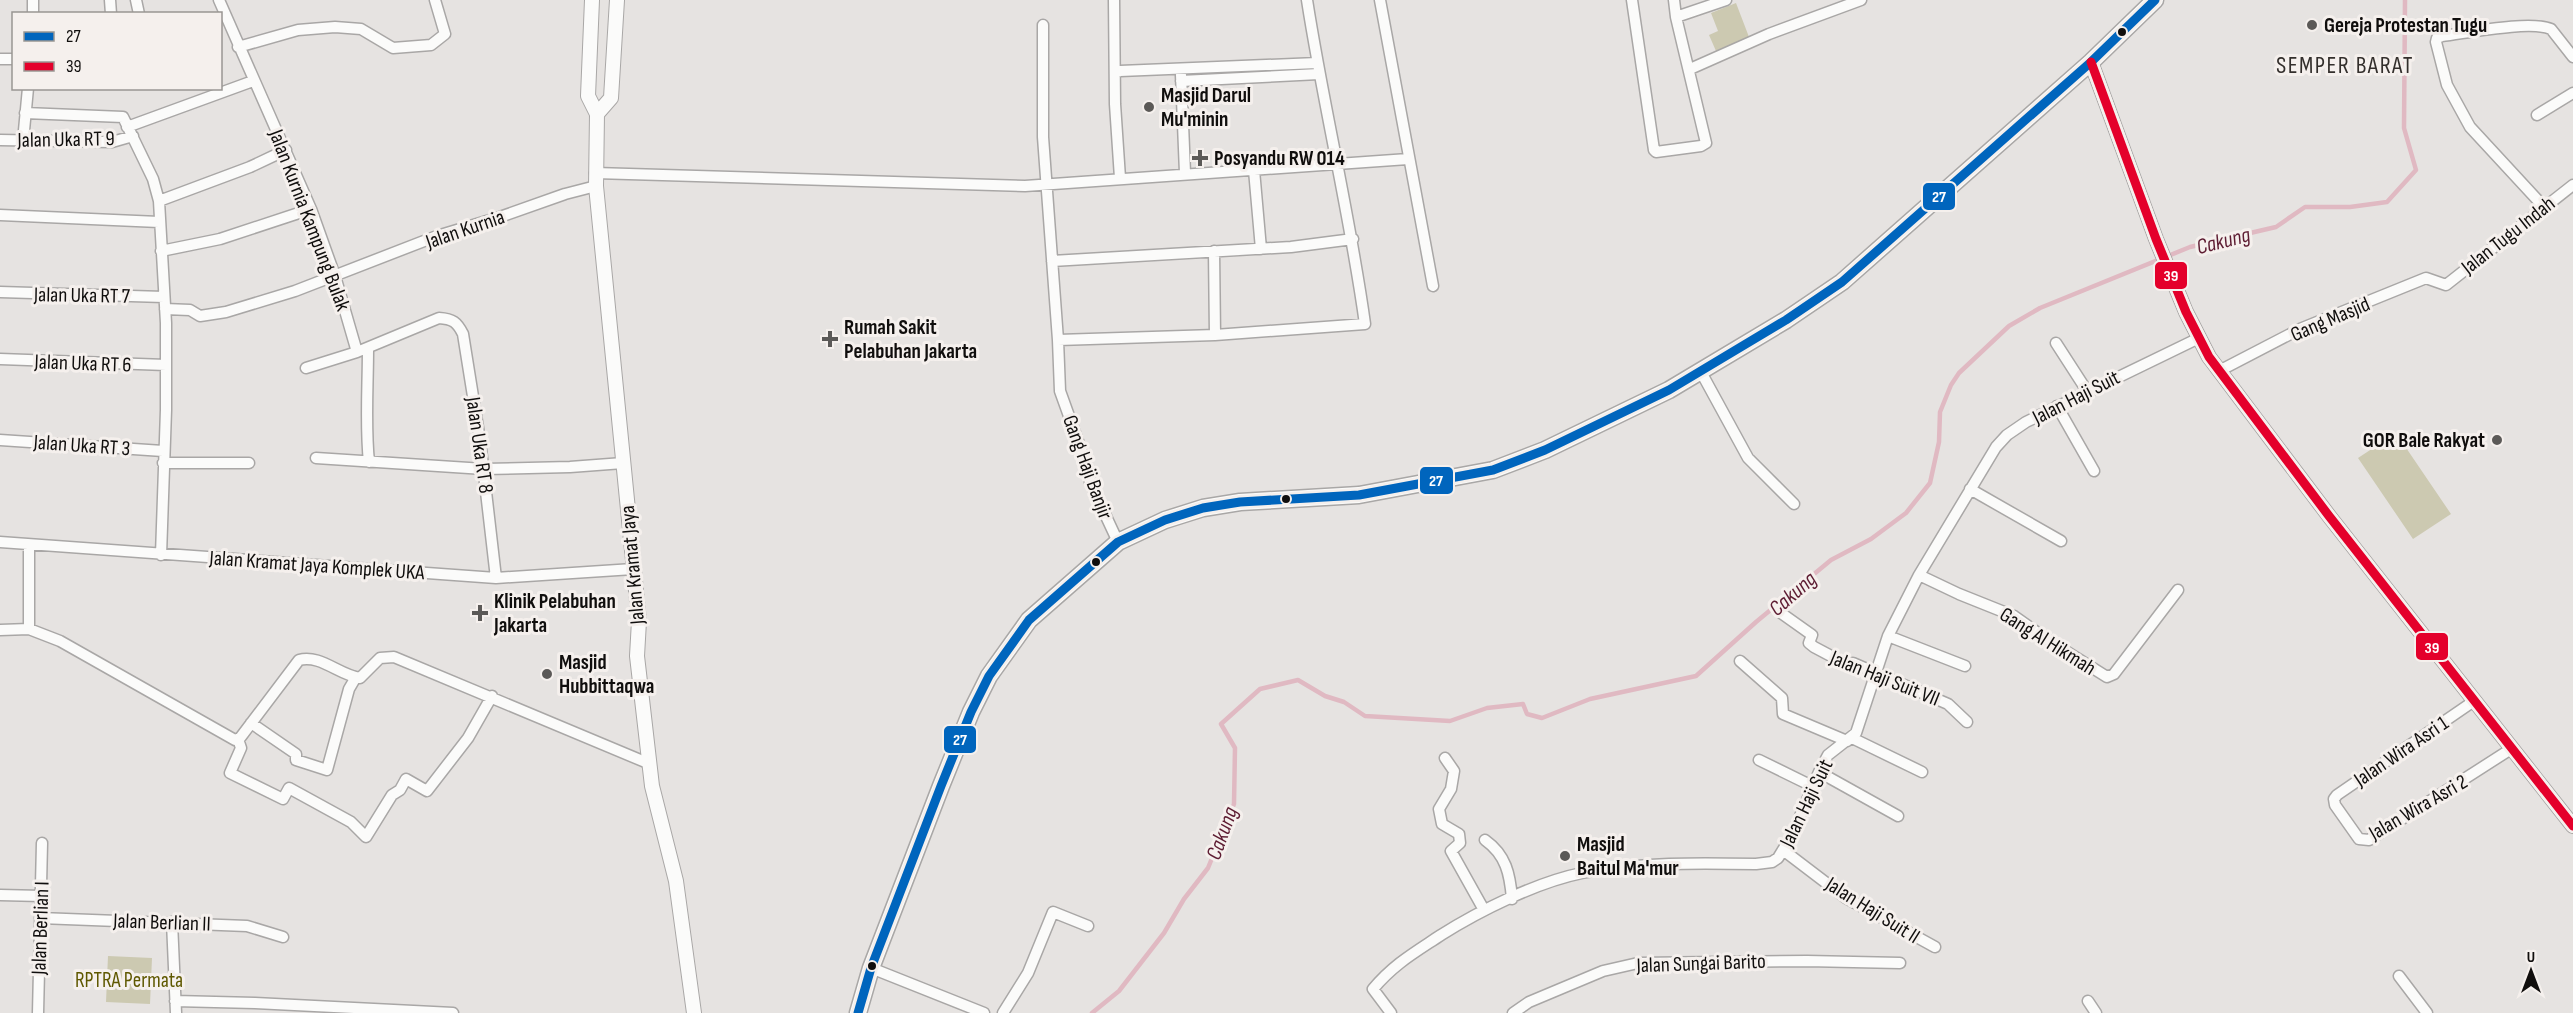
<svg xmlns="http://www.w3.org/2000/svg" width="2573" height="1013" viewBox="0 0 2573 1013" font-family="'Sofia Sans Condensed',sans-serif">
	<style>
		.green { fill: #ccc9b1 }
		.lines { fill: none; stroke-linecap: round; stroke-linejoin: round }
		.stream { stroke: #e0b9c2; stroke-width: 4.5 }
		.minor-casing { stroke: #a9a7a6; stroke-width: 13 }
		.tertiary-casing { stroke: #a9a7a6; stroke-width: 16 }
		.secondary-casing { stroke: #a9a7a6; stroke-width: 19 }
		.minor { stroke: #fbfbfa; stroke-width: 10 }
		.tertiary { stroke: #fbfbfa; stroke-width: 14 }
		.secondary { stroke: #fbfbfa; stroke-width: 16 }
		.bus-1-casing { stroke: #f5f0ed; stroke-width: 14 }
		.bus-2-casing { stroke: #f5f0ed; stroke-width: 14 }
		.bus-1 { stroke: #0065bd; stroke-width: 9 }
		.bus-2 { stroke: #e4002b; stroke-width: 9 }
		.poi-dot { fill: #5b5957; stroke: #f5f0ed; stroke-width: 2 }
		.bus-dot { fill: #100e0d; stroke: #f5f0ed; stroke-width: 2 }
		.labels { text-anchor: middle; stroke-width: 6; stroke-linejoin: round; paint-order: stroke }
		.poi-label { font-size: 21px; font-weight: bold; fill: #100e0d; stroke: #f5f0ed; text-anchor: start }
		.street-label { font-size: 21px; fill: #100e0d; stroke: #f5f0ed }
		.park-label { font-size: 21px; fill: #5f5800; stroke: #f5f0ed }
		.water-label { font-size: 22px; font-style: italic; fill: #5d1c32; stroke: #f5f0ed }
		.quarter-label { font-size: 24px; letter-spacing: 1.5px; fill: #332f2c; stroke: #f5f0ed }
		.line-badge { stroke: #f5f0ed; stroke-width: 2 }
		.badge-label { font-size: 16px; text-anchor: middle; font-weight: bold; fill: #fff }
	</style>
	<rect width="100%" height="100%" fill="#e6e3e1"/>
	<!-- green -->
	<path class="green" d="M1736,3L1749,37L1716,51L1709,35L1718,31L1711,13Z
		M2396,433L2451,514L2413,539L2358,458Z
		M108,956L152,958L150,1004L106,1002Z"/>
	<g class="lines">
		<!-- stream -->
		<path class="stream" d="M1092,1013L1119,991L1164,933L1184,899L1208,868L1234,804L1235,748L1221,724L1260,689L1298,680L1325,696L1344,702L1365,716L1450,721L1487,708L1523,704L1527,714L1542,718L1590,699L1696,676L1756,622L1831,560L1871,539L1906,513L1930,483L1939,442L1940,412L1951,385L1959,373L2009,326L2040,308L2190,247L2276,227L2305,207H2350L2387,202L2416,170L2404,128L2405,0"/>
		<defs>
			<path id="minor" d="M110,0L111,14
				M136,0L139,14
				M219,0L311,209L335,276L357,352L439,318C453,319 457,322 463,334L480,440L496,578
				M1114,0L1115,104L1120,178
				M1380,0L1433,286
				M1632,0L1654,150L1656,152L1701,146L1706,143L1676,17L1674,0
				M33,14V0
				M1676,17L1726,0
				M1043,25V137L1058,340L1060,391L1087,466L1090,482L1118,542
				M238,47L298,30L335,27L361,29L393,48L431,45L445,34L435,0
				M0,59H14
				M1690,69L1769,34L1861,0
				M1115,73L1120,71L1317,63
				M1181,75L1185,173
				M1181,81L1319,74
				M25,113L123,117L153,179L159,201L166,323V410L161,555
				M2537,115L2573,93
				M127,127L253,81
				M0,140L112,142L133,136
				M23,141L28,88
				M1254,170L1261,249
				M595,173L1025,186L1408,159
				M159,201L250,167L286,150
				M2544,207L2470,127L2447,85L2436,42L2437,38L2442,36C2467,33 2530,20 2551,29L2573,57
				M0,215L159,222
				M161,251L220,239L311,209
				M1214,251L1215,335
				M1052,261L1291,247L1353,239
				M0,292L164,297
				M165,309L190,310L200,316L226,312L295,291L437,236L500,217L565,194L596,186
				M1058,340L1215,335L1365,324C1350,215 1324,109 1307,0
				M2056,343L2087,391
				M368,349C368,387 365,425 369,462
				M0,359L166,365
				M306,368L357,352
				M2219,371L2300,329L2426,278L2446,285L2573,185
				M1701,372L1748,458L1794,504
				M2057,406L2094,471
				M0,440L163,451
				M316,458L484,469L570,467L623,463
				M163,463H249
				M1970,489L2061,541
				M0,542L496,578L633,569
				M1919,575L1959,594L2014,616L2045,638L2107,677L2114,674L2178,590
				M1781,613L1812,635L1809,643L1814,647L1850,666L1853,663L1948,704L1967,722
				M29,629V545
				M0,630L29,629L60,641L235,740L240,738L299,660C320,654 339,675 360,678L380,658L394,657L650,764
				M1888,636L1965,666
				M1740,661L1782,698L1783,714L1847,741
				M2474,701L2337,795L2334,799L2335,805L2359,839L2369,840L2511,749
				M251,723L296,754V760L327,770L349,689L356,677
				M1852,738L1922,772
				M238,739L241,748L230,773L283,799L289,788L351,822L366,837L392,795L400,790L406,779L427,791L468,738L492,696
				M1445,758L1454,771L1451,789L1439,809L1442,824L1459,834L1460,843L1451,851L1484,910
				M1759,760L1812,786
				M1819,772L1898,816
				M1485,840C1506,855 1510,874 1512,899
				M1783,850L1846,898L1935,947
				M0,895L42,896
				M40,918L247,926L283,937
				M172,922L176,1013
				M871,968L984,1013
				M2399,976L2427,1013
				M175,1001L255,1003L453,1013
				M2088,1001L2096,1013
				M38,1013L42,843
				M1003,1013L1028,973L1053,912L1088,926
				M1391,1013L1373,989C1394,964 1414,953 1441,935C1479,911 1537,882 1582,873C1640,862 1698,863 1756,864L1772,862L1778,858L1792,835L1819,772L1828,755L1856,733L1888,636L1919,575L1996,447L2007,435L2026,422L2199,338
				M1513,1013L1529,1002L1603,971L1638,963L1807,961L1900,963"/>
			<path id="tertiary" d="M592,0L588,96L597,114L596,186L639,621L637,656L652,786L676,881L694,1013
				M2091,62L2156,239L2186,312L2209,357L2329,516L2573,826
				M597,114L611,98L617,0"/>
			<path id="secondary" d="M858,1013L871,968L941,786L971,712L989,676L1029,620L1118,542L1165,520L1203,508L1240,502L1359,495L1493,470L1545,450L1669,390L1786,320L1842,282L2091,62L2155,0"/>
		</defs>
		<!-- minor casing -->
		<use href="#minor" class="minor-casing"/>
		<!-- tertiary casing -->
		<use href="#tertiary" class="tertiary-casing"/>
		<!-- secondary casing -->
		<use href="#secondary" class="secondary-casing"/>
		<!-- minor -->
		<use href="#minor" class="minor"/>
		<!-- tertiary -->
		<use href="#tertiary" class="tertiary"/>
		<!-- secondary -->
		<use href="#secondary" class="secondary"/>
		<defs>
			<path id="bus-1" d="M858,1013L871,968L941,786L971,712L989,676L1029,620L1118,542L1165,520L1203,508L1240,502L1359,495L1493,470L1545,450L1669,390L1786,320L1842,282L2091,62L2155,0"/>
			<path id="bus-2" d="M2091,62L2156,239L2186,312L2209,357L2329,516L2573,826"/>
		</defs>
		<!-- bus-1 casing -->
		<use href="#bus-1" class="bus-1-casing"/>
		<!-- bus-2 casing -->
		<use href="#bus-2" class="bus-2-casing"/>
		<!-- bus-1 -->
		<use href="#bus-1" class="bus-1"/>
		<!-- bus-2 -->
		<use href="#bus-2" class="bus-2"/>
	</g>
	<!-- markers -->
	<g class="poi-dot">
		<circle cx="2312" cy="25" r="6"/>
		<circle cx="1149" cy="107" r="6"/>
		<path d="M1197 149h6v6h6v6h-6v6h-6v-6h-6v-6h6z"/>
		<path d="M827 330h6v6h6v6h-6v6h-6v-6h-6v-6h6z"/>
		<circle cx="2497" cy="440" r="6"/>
		<path d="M477 604h6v6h6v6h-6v6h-6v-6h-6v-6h6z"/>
		<circle cx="547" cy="674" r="6"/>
		<circle cx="1565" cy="856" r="6"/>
	</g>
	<g class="bus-dot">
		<circle cx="2122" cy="32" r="5"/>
		<circle cx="1286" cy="499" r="5"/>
		<circle cx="1096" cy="562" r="5"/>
		<circle cx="872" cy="966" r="5"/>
	</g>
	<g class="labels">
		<!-- poi labels -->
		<g class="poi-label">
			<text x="2324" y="32">Gereja Protestan Tugu</text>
			<text x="1161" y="102">Masjid Darul<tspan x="1161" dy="24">Mu'minin</tspan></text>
			<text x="1214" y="165">Posyandu RW 014</text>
			<text x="844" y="334">Rumah Sakit<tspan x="844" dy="24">Pelabuhan Jakarta</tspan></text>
			<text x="2485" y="447" text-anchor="end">GOR Bale Rakyat</text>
			<text x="494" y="608">Klinik Pelabuhan<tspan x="494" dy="24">Jakarta</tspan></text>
			<text x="559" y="669">Masjid<tspan x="559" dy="24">Hubbittaqwa</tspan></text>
			<text x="1577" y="851">Masjid<tspan x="1577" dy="24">Baitul Ma'mur</tspan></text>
		</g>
		<!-- street labels -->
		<g class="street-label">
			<text transform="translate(66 139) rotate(-1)" y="7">Jalan Uka RT 9</text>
			<text transform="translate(310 220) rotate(69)" y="7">Jalan Kurnia Kampung Bulak</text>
			<text transform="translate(465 229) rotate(-19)" y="7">Jalan Kurnia</text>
			<text transform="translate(2508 235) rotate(-38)" y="7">Jalan Tugu Indah</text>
			<text transform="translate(82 295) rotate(1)" y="7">Jalan Uka RT 7</text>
			<text transform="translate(2330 319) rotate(-23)" y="7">Gang Masjid</text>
			<text transform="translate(83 363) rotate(2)" y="7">Jalan Uka RT 6</text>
			<text transform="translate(2076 397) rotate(-27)" y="7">Jalan Haji Suit</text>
			<text transform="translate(82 445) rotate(4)" y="7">Jalan Uka RT 3</text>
			<text transform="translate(480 445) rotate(82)" y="7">Jalan Uka RT 8</text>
			<text transform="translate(1088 467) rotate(70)" y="7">Gang Haji Banjir</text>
			<text transform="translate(317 565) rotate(4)" y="7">Jalan Kramat Jaya Komplek UKA</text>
			<text transform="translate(632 565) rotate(-95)" y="7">Jalan Kramat Jaya</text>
			<text transform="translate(2048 641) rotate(32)" y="7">Gang Al Hikmah</text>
			<text transform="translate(1885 678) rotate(22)" y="7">Jalan Haji Suit VII</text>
			<text transform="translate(2401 751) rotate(-34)" y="7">Jalan Wira Asri 1</text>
			<text transform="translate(1806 803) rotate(-64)" y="7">Jalan Haji Suit</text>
			<text transform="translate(2418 807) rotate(-30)" y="7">Jalan Wira Asri 2</text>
			<text transform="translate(1873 910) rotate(32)" y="7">Jalan Haji Suit II</text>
			<text transform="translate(162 922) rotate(2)" y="7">Jalan Berlian II</text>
			<text transform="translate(40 928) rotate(-88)" y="7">Jalan Berlian I</text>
			<text transform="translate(1701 963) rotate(-2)" y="7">Jalan Sungai Barito</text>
		</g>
		<!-- park labels -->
		<g class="park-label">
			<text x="129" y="987">RPTRA Permata</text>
		</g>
		<!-- water labels -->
		<g class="water-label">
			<text transform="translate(2223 240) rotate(-14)" y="8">Cakung</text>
			<text transform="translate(1792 593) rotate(-41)" y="8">Cakung</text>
			<text transform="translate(1221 833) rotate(-70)" y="8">Cakung</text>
		</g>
		<!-- quarter labels -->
		<g class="quarter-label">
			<text x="2345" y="73">SEMPER BARAT</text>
		</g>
	</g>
	<g class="line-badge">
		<rect x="1922" y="182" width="34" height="29" rx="6" fill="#0065bd"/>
		<rect x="2154" y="261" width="34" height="29" rx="6" fill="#e4002b"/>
		<rect x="1419" y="466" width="35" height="29" rx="6" fill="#0065bd"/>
		<rect x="2415" y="632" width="34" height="29" rx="6" fill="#e4002b"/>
		<rect x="943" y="725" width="34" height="29" rx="6" fill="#0065bd"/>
	</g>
	<g class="badge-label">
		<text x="1939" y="202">27</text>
		<text x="2171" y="281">39</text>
		<text x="1436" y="486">27</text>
		<text x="2432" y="653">39</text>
		<text x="960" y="745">27</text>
	</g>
	<!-- legend -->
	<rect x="12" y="12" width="210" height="78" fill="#f5f0ed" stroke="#999693" stroke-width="1.5"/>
	<rect x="24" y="32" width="30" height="9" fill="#0065bd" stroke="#999693" stroke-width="1.5"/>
	<text x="66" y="42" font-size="18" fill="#100e0d">27</text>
	<rect x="24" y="62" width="30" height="9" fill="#e4002b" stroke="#999693" stroke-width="1.5"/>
	<text x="66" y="72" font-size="18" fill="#100e0d">39</text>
	<!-- north arrow -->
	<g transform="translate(2531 971)" stroke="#f5f0ed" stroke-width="4.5" paint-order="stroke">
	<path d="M0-4.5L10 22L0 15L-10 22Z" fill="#100e0d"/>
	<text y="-9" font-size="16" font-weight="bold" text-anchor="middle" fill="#100e0d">U</text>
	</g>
</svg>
